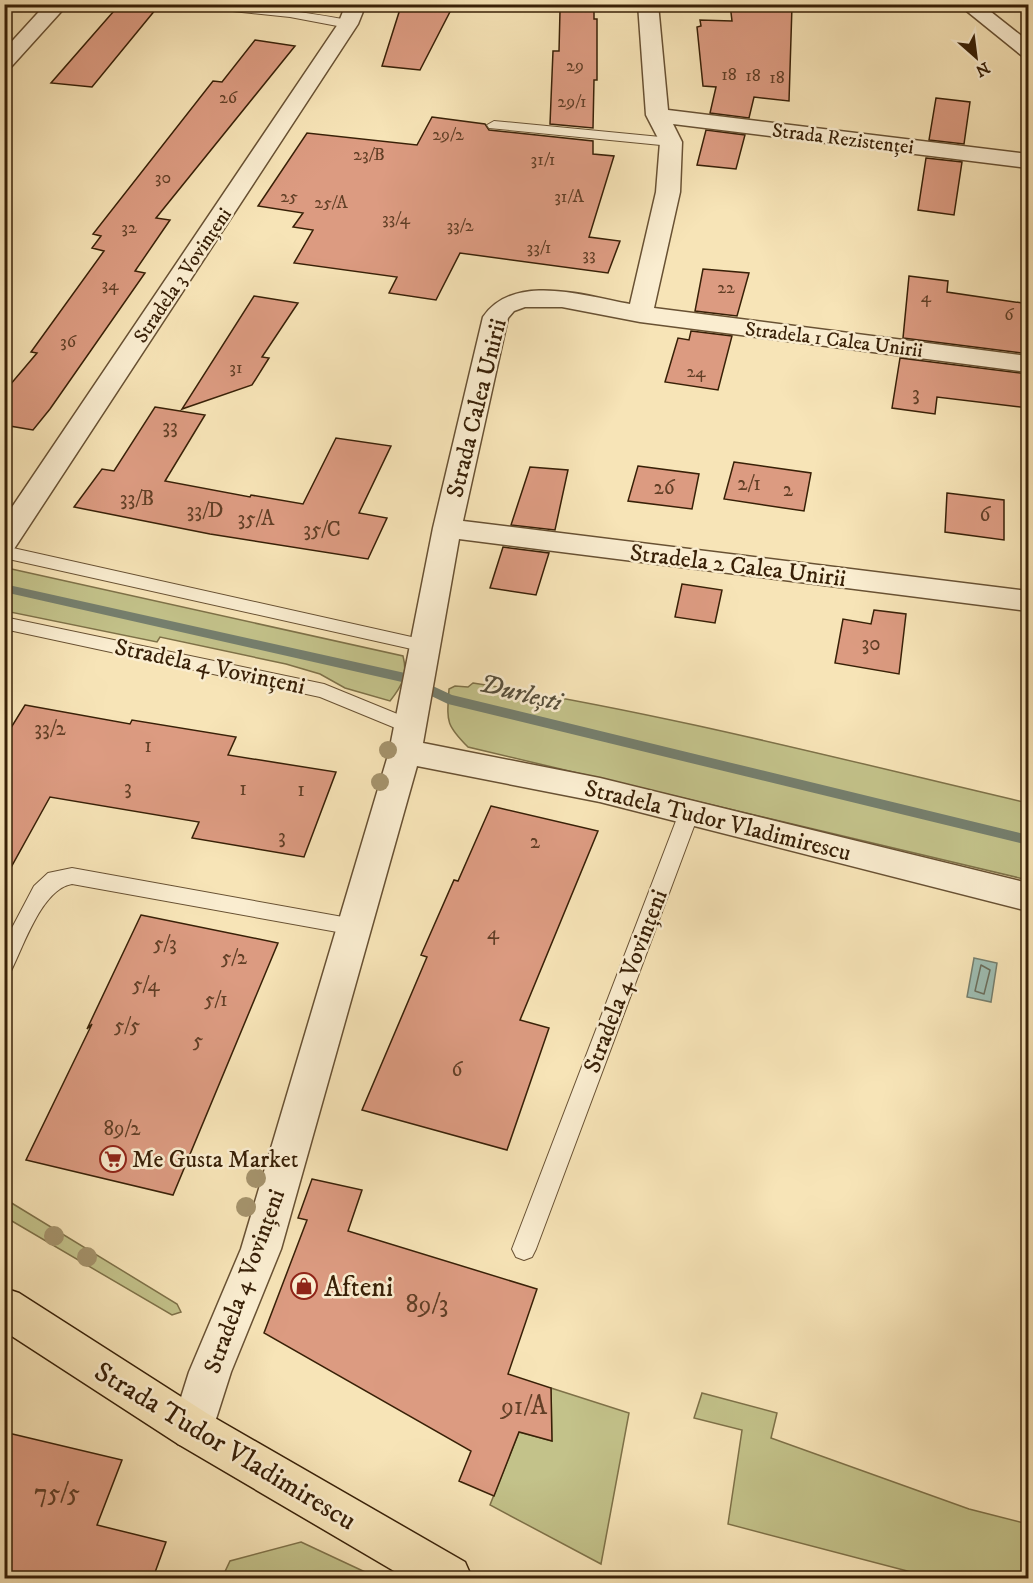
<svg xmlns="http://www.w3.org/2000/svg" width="1033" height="1583" viewBox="0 0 1033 1583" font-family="'IM FELL DW Pica',serif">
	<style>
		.green { fill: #c3c28a; stroke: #7e7148; stroke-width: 1.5 }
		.water { fill: #9ebeb3; stroke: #757f6e; stroke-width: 1.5 }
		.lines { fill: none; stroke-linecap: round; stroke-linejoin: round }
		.shore { stroke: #6b6f5d; stroke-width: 1.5 }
		.stream { fill: #757f6e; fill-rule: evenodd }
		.building { fill: #dc9b81; stroke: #382007; stroke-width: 1.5 }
		.service-casing { stroke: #685133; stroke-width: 2 }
		.minor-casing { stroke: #685133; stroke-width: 3 }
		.primary-casing { stroke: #382007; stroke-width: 3 }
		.service { fill: #faedd0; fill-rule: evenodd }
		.minor { fill: #faedd0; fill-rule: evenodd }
		.primary { fill: #f7e4b7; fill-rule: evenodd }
		.tree { fill: #a5936c }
		.labels { text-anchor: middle; stroke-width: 5; stroke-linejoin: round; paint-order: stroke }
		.far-number-label { font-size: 18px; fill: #613f26 }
		.far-street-label { font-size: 20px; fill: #382007; stroke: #faedd0 }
		.number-label { font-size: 21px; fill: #613f26 }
		.street-label { font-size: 24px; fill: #382007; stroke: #faedd0 }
		.poi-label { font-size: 24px; fill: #382007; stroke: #faedd0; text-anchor: start }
		.water-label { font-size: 26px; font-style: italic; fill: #574f3b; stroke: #faedd0 }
		.near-number-label { font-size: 26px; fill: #613f26 }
		.near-poi-label { font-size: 28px; fill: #382007; stroke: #faedd0; text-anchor: start }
		.near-street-label { font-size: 28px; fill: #382007; stroke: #faedd0 }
	</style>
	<rect width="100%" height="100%" fill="#f7e4b7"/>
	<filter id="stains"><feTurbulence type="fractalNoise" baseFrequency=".00333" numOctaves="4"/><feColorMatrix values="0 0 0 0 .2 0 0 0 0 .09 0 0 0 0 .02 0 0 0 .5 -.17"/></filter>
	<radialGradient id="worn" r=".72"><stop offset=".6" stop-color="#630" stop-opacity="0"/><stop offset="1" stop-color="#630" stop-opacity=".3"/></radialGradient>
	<!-- green -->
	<path class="green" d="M7,568L403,656C408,675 402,686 390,701L345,688L320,674L286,664L160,637L157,642L5,611L4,570Z
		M473,683C660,712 844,760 1028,803V880L468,747C445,724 447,721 449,689L455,686L468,687Z
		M5,1199L177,1304L181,1312L172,1315L5,1217Z
		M551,1388L629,1413L601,1564L490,1505L519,1432L552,1441Z
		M702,1393L777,1413L771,1438L969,1509L1028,1524V1578H934L728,1524L742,1430L694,1418Z
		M301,1542L378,1578H222L230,1561Z"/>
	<!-- water -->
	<path class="water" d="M974,958L997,963L991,1002L967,997Z"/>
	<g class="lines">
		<!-- shore -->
		<path class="shore" d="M981,965L990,970L984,994L975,991Z"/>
		<!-- stream -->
		<path class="stream" d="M4,584L405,673L452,695L1028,835V845L448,704L402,682L4,592Z"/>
	</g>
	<!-- building -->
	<path class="building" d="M120,4H151L156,9L92,87L51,83Z
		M410,4H454L420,70L382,66L401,6Z
		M730,4L792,6L789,101L754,97L749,118L710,113L716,87L703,86L697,27L701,26L700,20L732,21Z
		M560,11H594V19H597V80H594L593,128L550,124L553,51H559Z
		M255,40L295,46L156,218L170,220L135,271L145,273L50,409L33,430L4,425V392L37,353L31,352L104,251L92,248L101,236L93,234L213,81L222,82Z
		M936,98L970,102L964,144L929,140Z
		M432,117L485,124L489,130L593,141V154L614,156L589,237L620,241L608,273L460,253L436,300L389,293L397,277L294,263L313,230L293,227L303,213L258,206L307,133L417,145Z
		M706,130L745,135L736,169L697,165Z
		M926,158L962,162L954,215L918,210Z
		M703,269L749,273L737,316L695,311Z
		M909,276L948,281L947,292L1029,304V354L903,338Z
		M254,296L298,303L262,357L269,358L252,385L182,409Z
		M691,331L732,336L718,390L665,382L678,338L689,340Z
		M900,358L1029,374V408L937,397L935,414L892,408Z
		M155,407L205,415L165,481L250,497L251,495L303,504L336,438L391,446L359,513L387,518L368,559L210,534L74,507L102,469L114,471Z
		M734,462L811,473L804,511L724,499Z
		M638,466L699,474L692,509L628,501Z
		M530,467L568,470L555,530L511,525Z
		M947,493L1004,500V540L945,532Z
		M503,547L549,553L536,595L490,588Z
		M682,584L722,590L715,623L675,617Z
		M874,610L906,614L899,674L835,663L843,619L871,624Z
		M25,705L130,724L132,720L236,737L228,755L336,772L304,857L192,838L199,822L50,797L4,880V739Z
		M491,806L598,831L520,1020L549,1028L507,1150L362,1110L427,957L421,955L454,880L458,881Z
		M141,915L278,943L173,1195L26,1160L92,1024L87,1029Z
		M312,1179L362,1190L348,1231L537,1289L508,1374L551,1388L552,1441L519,1432L494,1496L459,1481L471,1451L264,1333L307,1220L298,1218Z
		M4,1432L122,1460L97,1525L166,1542L153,1578H4Z"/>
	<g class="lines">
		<defs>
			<path id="service" d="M198,4C250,4 298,11 348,20L354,24L348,28L290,17L204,8Z
				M494,121L671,138L678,142L671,146L489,128L487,125Z
				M4,546L425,640L431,642L434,646L431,650L425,652L4,558Z
				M4,617L324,684L417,722L419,727L417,732L410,734L320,697L4,629Z
				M689,805L696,808L699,813L536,1249L532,1257L524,1260L516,1257L512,1249L679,813L682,808Z
				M72,868L354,919L361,921L364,927L361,933L354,935L72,884C42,889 24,945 11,971L4,973V943L34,886L48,873Z"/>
			<path id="minor" d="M46,4H68L11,67L4,69V50Z
				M346,4H366L358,24L14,549L4,551V519L338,24Z
				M638,4H658L668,110L1028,154V168L673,124L682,142L680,192L654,308L1028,356V372L640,322L562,307H525L514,311L508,318L463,521L1028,591V611L459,539L423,743L600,778L1028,883V911L600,802L417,766L281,1249L231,1372L208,1444L193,1450L178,1444L171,1429L189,1372L241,1249L389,752L433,528L483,317C514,272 585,296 630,304L656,192L660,142L646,115Z
				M958,4H981L1028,41V57L1021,55Z"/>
			<path id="primary" d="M4,1288L19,1293L208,1414L465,1562L472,1578H406L178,1444L4,1331Z"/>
		</defs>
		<!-- service casing -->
		<use href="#service" class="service-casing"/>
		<!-- minor casing -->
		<use href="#minor" class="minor-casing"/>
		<!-- primary casing -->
		<use href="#primary" class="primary-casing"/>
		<!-- service -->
		<use href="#service" class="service"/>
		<!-- minor -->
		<use href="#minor" class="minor"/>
		<!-- primary -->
		<use href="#primary" class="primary"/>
	</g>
	<!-- trees -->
	<g class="tree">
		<circle cx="388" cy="750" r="9"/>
		<circle cx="380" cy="782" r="9"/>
		<circle cx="256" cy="1178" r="10"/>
		<circle cx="246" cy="1207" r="10"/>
		<circle cx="54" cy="1236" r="10"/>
		<circle cx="87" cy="1257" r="10"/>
	</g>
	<!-- icons -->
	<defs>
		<symbol id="supermarket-ring" viewBox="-11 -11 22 22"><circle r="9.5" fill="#faedd0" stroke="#8f2418" stroke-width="1.5"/><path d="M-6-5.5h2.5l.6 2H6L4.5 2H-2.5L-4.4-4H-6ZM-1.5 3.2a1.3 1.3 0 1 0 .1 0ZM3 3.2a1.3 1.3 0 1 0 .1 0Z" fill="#8f2418"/></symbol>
		<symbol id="shop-ring" viewBox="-11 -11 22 22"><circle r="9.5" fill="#faedd0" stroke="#8f2418" stroke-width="1.5"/><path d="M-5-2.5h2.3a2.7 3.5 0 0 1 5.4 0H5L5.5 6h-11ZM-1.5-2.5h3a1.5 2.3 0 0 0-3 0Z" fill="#8f2418"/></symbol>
	</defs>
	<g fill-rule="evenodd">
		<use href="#supermarket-ring" x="98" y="1144" width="30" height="30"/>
		<use href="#shop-ring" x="289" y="1271" width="30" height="30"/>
	</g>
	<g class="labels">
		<!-- far-number labels -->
		<g class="far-number-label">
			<text x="575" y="71">29</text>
			<text x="729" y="80">18</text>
			<text x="753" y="81">18</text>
			<text x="777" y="83">18</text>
			<text x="228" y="103">26</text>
			<text x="572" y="107">29/1</text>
			<text x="448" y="140">29/2</text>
			<text x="369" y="160">23/B</text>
			<text x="543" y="165">31/1</text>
			<text x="163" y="183">30</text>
			<text x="289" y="202">25</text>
			<text x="569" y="202">31/A</text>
			<text x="331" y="208">25/A</text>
			<text x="396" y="224">33/4</text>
			<text x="460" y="231">33/2</text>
			<text x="129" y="233">32</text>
			<text x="539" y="253">33/1</text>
			<text x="589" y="260">33</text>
			<text x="110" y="290">34</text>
			<text x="726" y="293">22</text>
			<text x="926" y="302">4</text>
			<text x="1009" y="320">6</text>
			<text x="68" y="347">36</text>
			<text x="236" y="373">31</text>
			<text x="696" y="377">24</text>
		</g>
		<!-- far-street labels -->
		<g class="far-street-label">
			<text transform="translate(843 138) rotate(7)" y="7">Strada Rezistenței</text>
			<text transform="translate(182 275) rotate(-56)" y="7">Stradela 3 Vovințeni</text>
			<text transform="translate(834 339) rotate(7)" y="7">Stradela 1 Calea Unirii</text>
		</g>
		<!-- number labels -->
		<g class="number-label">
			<text x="916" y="400">3</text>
			<text x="170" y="433">33</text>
			<text x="749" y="490">2/1</text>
			<text x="664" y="494">26</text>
			<text x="788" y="496">2</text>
			<text x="137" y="505">33/B</text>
			<text x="205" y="517">33/D</text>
			<text x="985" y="521">6</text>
			<text x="256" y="525">35/A</text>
			<text x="322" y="536">35/C</text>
			<text x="871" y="650">30</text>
			<text x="50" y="735">33/2</text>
			<text x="148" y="752">1</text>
			<text x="128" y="794">3</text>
			<text x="243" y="795">1</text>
			<text x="301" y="796">1</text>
			<text x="282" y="843">3</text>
			<text x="535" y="848">2</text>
			<text x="493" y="939">4</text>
			<text x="165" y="950">5/3</text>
			<text x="234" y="964">5/2</text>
			<text x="146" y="991">5/4</text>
			<text x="216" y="1006">5/1</text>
			<text x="127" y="1032">5/5</text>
			<text x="198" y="1047">5</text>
			<text x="457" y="1076">6</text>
			<text x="122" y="1135">89/2</text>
		</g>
		<!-- street labels -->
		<g class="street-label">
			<text transform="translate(476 408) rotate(-76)" y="8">Strada Calea Unirii</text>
			<text transform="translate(738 565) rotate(7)" y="8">Stradela 2 Calea Unirii</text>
			<text transform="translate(210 666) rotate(12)" y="8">Stradela 4 Vovințeni</text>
			<text transform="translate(718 820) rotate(14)" y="8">Stradela Tudor Vladimirescu</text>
			<text transform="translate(625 981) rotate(-69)" y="8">Stradela 4 Vovințeni</text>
			<text transform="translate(244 1281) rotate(-70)" y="8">Stradela 4 Vovințeni</text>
		</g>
		<!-- poi labels -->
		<g class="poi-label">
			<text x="132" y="1167">Me Gusta Market</text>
		</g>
		<!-- water labels -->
		<g class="water-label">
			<text transform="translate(521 692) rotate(14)" y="9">Durlești</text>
		</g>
		<!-- near-number labels -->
		<g class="near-number-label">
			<text x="427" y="1312">89/3</text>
			<text x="524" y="1414">91/A</text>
			<text x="57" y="1501">75/5</text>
		</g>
		<!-- near-poi labels -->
		<g class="near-poi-label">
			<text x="324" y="1296">Afteni</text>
		</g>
		<!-- near-street labels -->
		<g class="near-street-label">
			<text transform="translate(226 1445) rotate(31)" y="10">Strada Tudor Vladimirescu</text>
		</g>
	</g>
	<!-- margin -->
	<rect width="1033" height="1583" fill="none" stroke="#f7e4b7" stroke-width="24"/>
	<rect x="6" y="6" width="1021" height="1571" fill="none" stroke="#382007" stroke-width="3"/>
	<rect x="12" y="12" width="1009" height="1559" fill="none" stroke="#382007" stroke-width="1.5"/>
	<!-- north arrow -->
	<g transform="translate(976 57) rotate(152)" stroke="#faedd0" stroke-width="4.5" paint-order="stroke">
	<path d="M0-4.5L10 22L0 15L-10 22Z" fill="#382007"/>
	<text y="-9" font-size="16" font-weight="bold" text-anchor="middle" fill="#382007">N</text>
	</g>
	<rect width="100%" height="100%" filter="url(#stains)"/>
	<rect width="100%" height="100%" fill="url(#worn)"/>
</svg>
